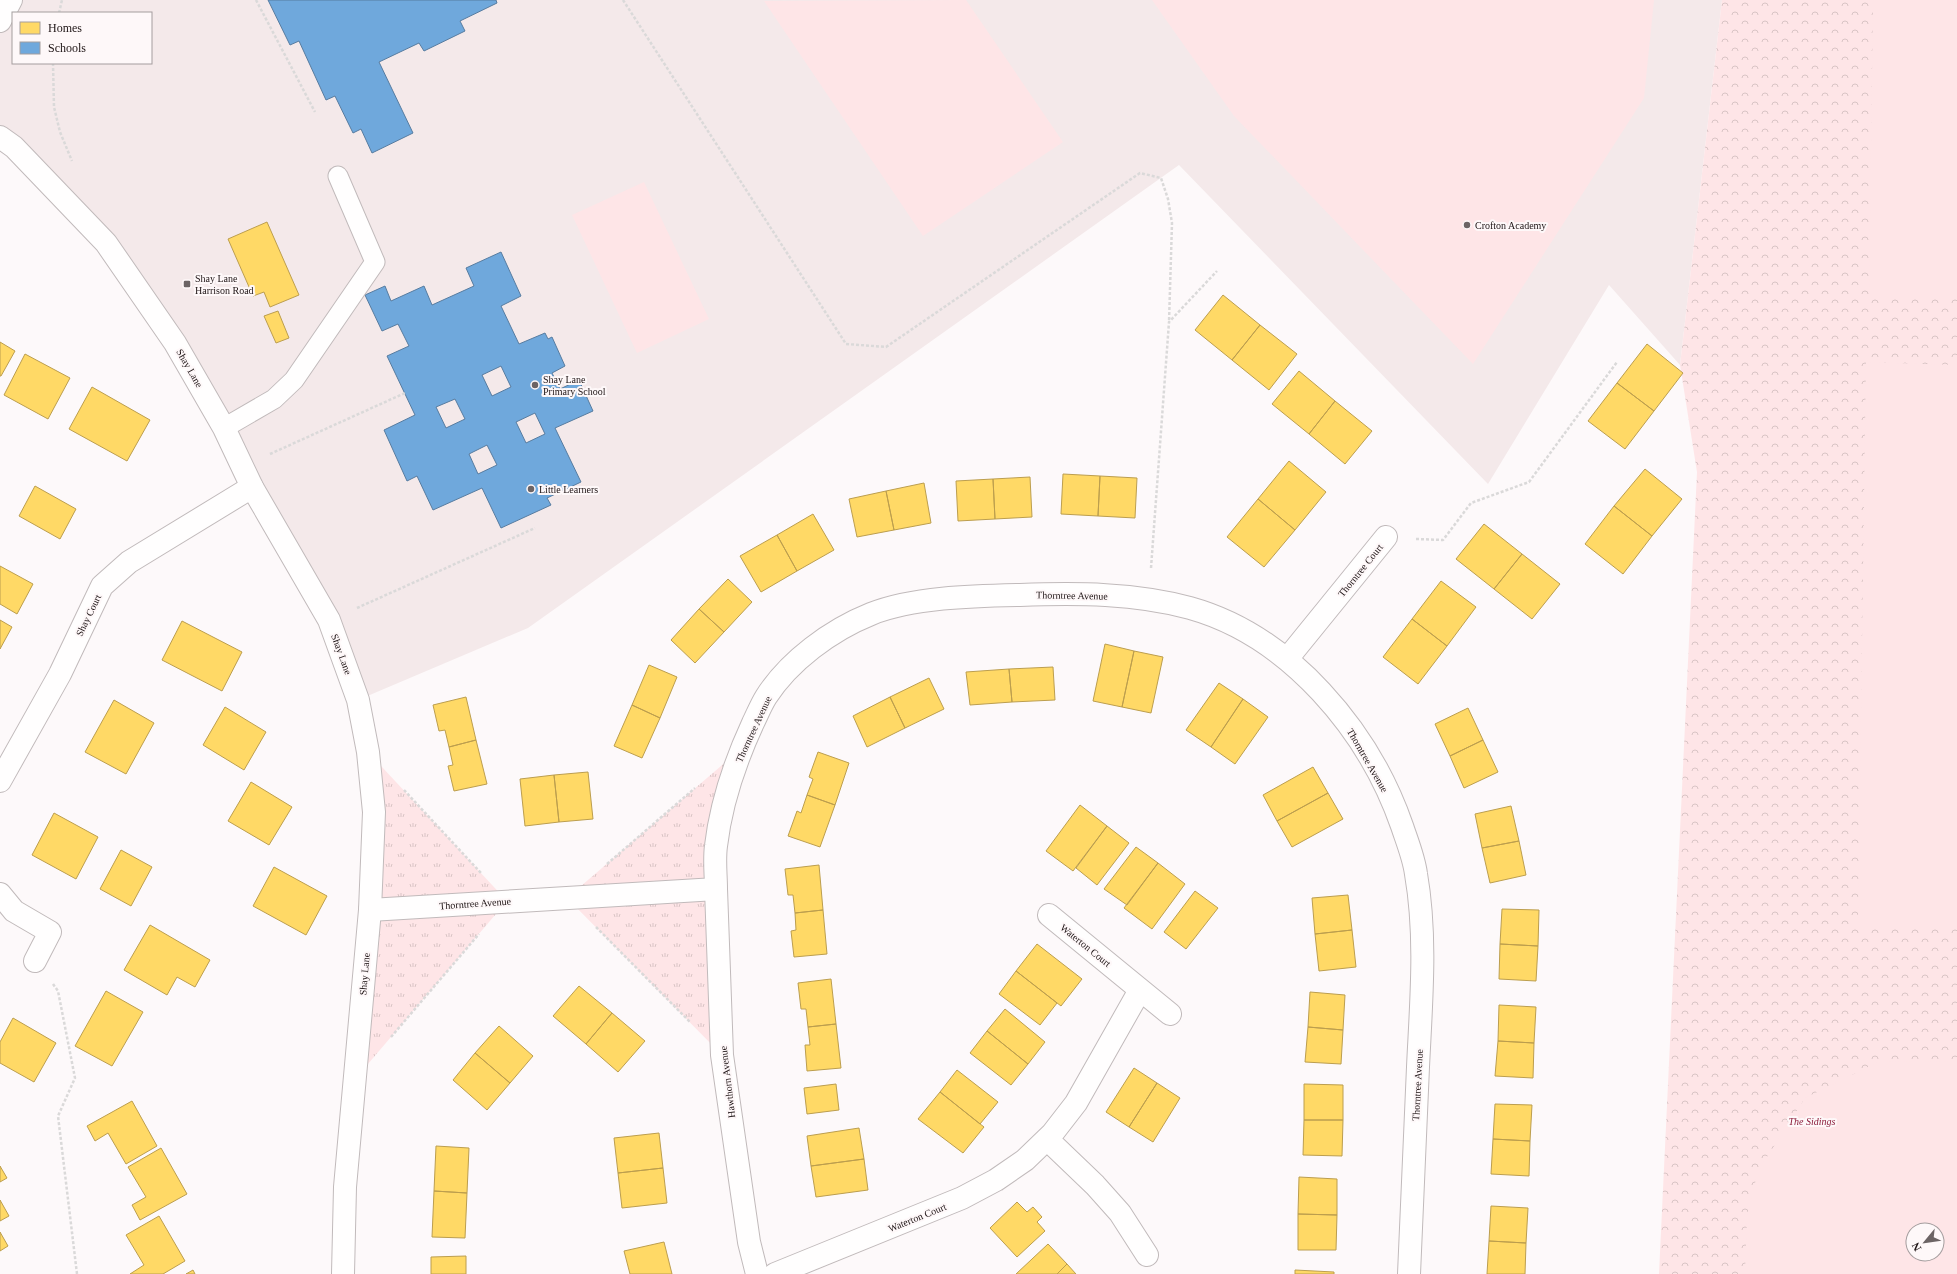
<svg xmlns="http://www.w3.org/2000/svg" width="1957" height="1274" viewBox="0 0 1957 1274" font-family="'Times New Roman',serif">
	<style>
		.built { fill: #f4e9ea; fill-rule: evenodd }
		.grass { fill: url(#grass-tufts) }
		.park { fill: url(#park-crowns); fill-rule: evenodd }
		.pitch { fill: #fee5e7; fill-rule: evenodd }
		.homes { fill: #ffd966; stroke: #bc9e4e }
		.schools { fill: #6fa8dc; stroke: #577ca0; fill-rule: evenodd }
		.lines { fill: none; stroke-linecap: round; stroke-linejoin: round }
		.lane-casing { stroke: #c1babb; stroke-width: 21 }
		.street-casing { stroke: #c1babb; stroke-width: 24 }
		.secondary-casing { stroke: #c1babb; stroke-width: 24 }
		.path { stroke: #dad9d9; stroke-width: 2.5; stroke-dasharray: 3 2; stroke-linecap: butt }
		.lane { stroke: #fffefe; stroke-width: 19 }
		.street { stroke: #fffefe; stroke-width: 22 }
		.secondary { stroke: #fffefe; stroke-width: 22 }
		.poi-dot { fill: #6c6465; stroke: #fef8f9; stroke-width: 1.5 }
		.labels { text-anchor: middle; stroke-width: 4; stroke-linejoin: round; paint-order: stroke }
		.poi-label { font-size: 10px; fill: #1e1415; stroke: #fef8f9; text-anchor: start }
		.street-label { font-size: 10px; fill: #1e1415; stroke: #fef8f9 }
		.park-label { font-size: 10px; font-style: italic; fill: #8c1e3c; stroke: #fef8f9 }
	</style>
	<defs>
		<pattern id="grass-tufts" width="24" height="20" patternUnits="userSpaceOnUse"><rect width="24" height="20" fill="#fee5e7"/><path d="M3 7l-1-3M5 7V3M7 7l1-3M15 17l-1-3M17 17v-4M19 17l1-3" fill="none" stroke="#d9c4c5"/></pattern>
		<pattern id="park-crowns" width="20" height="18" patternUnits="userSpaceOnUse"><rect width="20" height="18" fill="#fee5e7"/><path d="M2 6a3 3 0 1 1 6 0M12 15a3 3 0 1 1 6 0" fill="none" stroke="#d9c4c5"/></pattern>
	</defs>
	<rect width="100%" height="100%" fill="#fdf9fa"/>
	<!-- built -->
	<path class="built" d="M11,0H1722L1680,365L1609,285L1488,484L1179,165L528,628L358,700L329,620L141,291L0,137V21ZM13,13H151V63H13Z"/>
	<!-- grass -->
	<path class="grass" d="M742,748L725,798L722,1055L567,898Z
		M368,752L507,901L356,1078Z"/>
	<!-- park -->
	<path class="park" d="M1722,0H1957V1274H1659L1697,472L1680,365ZM1913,1230H1937V1254H1913Z"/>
	<!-- pitch -->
	<path class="pitch" d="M966,0L1063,142L923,236L764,1Z
		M1152,0H1654L1644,98L1473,364L1234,116Z
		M1873,0H1957V296H1869Z
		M644,182L709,319L637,353L572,215Z
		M1866,362L1957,365V926H1858Z
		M1957,1061V1274H1745L1747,1216L1758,1171L1805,1098L1878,1062ZM1913,1230H1937V1254H1913Z"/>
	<!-- homes -->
	<path class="homes" d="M267,222L299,295L270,307L264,292L253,296L228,239Z
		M1223,295L1260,325L1232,360L1195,330Z
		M278,311L289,338L276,343L264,316Z
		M1260,325L1297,354L1269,390L1232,360Z
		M0,342L15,351L1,376H0Z
		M1647,344L1683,373L1654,411L1617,383Z
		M25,354L70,378L48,419L4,395Z
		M1299,371L1335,401L1309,434L1272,404Z
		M1617,383L1654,411L1625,449L1588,421Z
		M92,387L150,420L127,461L69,429Z
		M1335,401L1372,431L1345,464L1309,434Z
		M1289,461L1326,492L1295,530L1258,499Z
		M1645,469L1682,499L1652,536L1614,506Z
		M1063,474L1100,476L1098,516L1061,514Z
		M1100,476L1137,478L1135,518L1098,516Z
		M1030,477L1032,517L995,519L993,479Z
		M993,479L995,519L958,521L956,481Z
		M924,483L931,523L894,530L886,491Z
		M35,486L76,509L60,539L19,516Z
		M886,491L894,530L857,537L849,499Z
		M1258,499L1295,530L1264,567L1227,537Z
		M1614,506L1652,536L1623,574L1585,544Z
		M813,514L834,550L797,571L777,535Z
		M1484,524L1522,554L1494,589L1456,559Z
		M777,535L797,571L761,592L740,556Z
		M1522,554L1560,584L1532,619L1494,589Z
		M0,566L33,584L17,614L0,604Z
		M728,579L752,602L724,632L699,609Z
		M1441,581L1476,607L1447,646L1412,619Z
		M699,609L724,632L695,663L671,640Z
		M1412,619L1447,646L1418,684L1383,657Z
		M0,620L12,627L0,649Z
		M182,621L242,652L222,691L162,660Z
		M1105,644L1134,651L1122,707L1093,701Z
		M1134,651L1163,657L1151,713L1122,707Z
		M649,665L677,677L660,718L632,705Z
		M1053,667L1055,700L1012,702L1009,669Z
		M1009,669L1012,702L970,705L966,672Z
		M929,678L944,709L905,728L890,697Z
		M1219,683L1243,699L1211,747L1186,730Z
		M466,697L476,740L449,747L445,730L439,731L433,705Z
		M890,697L905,728L867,747L853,716Z
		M1243,699L1268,717L1235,764L1211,747Z
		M114,700L154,723L126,774L85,752Z
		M632,705L660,718L642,758L614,746Z
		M225,707L266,732L244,770L203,745Z
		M1468,708L1483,740L1450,756L1435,724Z
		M476,740L487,784L454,791L448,766L453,765L449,747Z
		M1483,740L1498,772L1464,788L1450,756Z
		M818,752L849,763L835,805L807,795L813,779L809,777Z
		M1313,767L1328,793L1277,821L1263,795Z
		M588,772L593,819L559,822L554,775Z
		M554,775L559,822L525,826L520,779Z
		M251,782L292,807L269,845L228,821Z
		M1328,793L1343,819L1292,847L1277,821Z
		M807,795L835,805L820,847L788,836L797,811L801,813Z
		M1080,805L1107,826L1073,871L1046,851Z
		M1511,806L1519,841L1482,848L1475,814Z
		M54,813L98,837L76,879L32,855Z
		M1107,826L1129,843L1097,885L1076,868Z
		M1519,841L1526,875L1490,883L1482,848Z
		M1136,847L1158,863L1127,905L1104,889Z
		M121,850L152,867L131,906L100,889Z
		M1158,863L1185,884L1152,929L1124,908Z
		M819,865L823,910L795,913L793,895H788L785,869Z
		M274,867L327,896L306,935L253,906Z
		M1195,891L1218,908L1186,949L1164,932Z
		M1348,895L1352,930L1315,934L1312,898Z
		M1502,909L1539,910L1538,946L1500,944Z
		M823,910L827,954L794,957L791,931L796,930L795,913Z
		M150,925L210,960L195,987L177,977L167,995L124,970Z
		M1352,930L1356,967L1319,971L1315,934Z
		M1037,944L1082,979L1061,1006L1016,971Z
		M1500,944L1538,946L1536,981L1499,979Z
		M1016,971L1057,1003L1040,1025L999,994Z
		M831,979L836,1024L808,1027L806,1009H801L798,983Z
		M579,986L612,1013L586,1044L553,1016Z
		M106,991L143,1012L112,1066L75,1046Z
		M1310,992L1345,995L1343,1030L1308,1027Z
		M1499,1005L1536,1007L1534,1043L1498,1041Z
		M1005,1009L1045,1042L1028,1064L987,1031Z
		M612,1013L645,1041L618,1072L586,1044Z
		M13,1018L56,1043L34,1082L0,1063V1042Z
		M836,1024L841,1068L807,1071L805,1045H810L808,1027Z
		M499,1026L533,1056L510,1083L475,1053Z
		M1308,1027L1343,1030L1341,1064L1305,1062Z
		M987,1031L1028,1064L1011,1085L970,1053Z
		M1498,1041L1534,1043L1533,1078L1495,1076Z
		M475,1053L510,1083L487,1110L453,1080Z
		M1134,1068L1157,1083L1129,1127L1106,1112Z
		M957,1070L998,1102L980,1124L940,1092Z
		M1157,1083L1180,1098L1153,1142L1129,1127Z
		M836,1084L839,1110L807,1114L804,1088Z
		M1304,1084L1343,1085V1120H1304Z
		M940,1092L984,1127L963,1153L918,1119Z
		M132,1101L157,1146L126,1164L108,1133L95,1141L87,1126Z
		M1495,1104L1532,1105L1530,1141L1493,1139Z
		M1304,1120H1343L1342,1156L1303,1155Z
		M859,1128L864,1159L811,1166L807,1136Z
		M659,1133L663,1168L618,1173L614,1138Z
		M1493,1139L1530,1141L1529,1176L1491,1174Z
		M436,1146L469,1148L467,1193L434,1191Z
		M161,1148L187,1194L140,1220L132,1205L146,1197L128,1167Z
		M864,1159L868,1190L816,1197L811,1166Z
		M0,1166L7,1178L0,1182Z
		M663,1168L667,1203L622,1208L618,1173Z
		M1299,1177L1337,1179V1215L1298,1214Z
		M434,1191L467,1193L465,1238L432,1237Z
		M0,1200L9,1216L0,1221Z
		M1017,1202L1027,1212L1033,1207L1042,1217L1037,1222L1045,1231L1017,1257L990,1228Z
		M1491,1206L1528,1208L1526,1243L1489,1241Z
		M1298,1214L1337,1215L1336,1250H1298Z
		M159,1216L185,1261L163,1274H130L144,1265L126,1235Z
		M0,1232L8,1246L0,1251Z
		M1489,1241L1526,1243L1525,1274H1487Z
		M664,1242L672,1274H630L624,1251Z
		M1048,1244L1067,1264L1057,1274H1016Z
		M466,1256V1274H431V1257Z
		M1067,1264L1076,1274H1057Z
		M193,1270L195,1274H186Z
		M1295,1270L1334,1272V1274H1295Z"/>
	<!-- schools -->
	<path class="schools" d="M268,0H496L497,3L460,21L465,31L424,51L419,43L379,62L413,133L372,153L361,129L353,133L335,96L326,100L299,41L290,45Z
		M501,252L521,296L501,306L519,344L545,333L548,339L552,337L565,366L552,373L560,389L579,380L593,411L555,428L581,482L547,498L551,505L501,528L482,488L433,510L417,476L407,481L384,430L415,415L387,356L409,346L398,324L382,331L365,295L385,286L391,301L424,286L432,305L474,286L466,268ZM501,366L511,387L492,396L482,375ZM455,399L465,419L446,428L436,407ZM535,413L545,434L526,443L516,422ZM487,445L497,465L478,474L469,454Z"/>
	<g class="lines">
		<defs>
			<path id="lane" d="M224,428L274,399L294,380L375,262L338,176"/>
			<path id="street" d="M1287,659L1386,537
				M0,781L60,674L102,586L129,562L252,487
				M716,889L722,1055L749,1242L757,1274
				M0,894L14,911L50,932L35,961
				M370,910L716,889C716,875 714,860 716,846C721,803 735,762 753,723C757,715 761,705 766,697C789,661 831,630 871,614C913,597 975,596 1020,595C1077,593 1135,593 1190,608C1290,636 1369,731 1402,826C1407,841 1414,858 1416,874C1427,937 1421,1003 1418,1067C1415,1136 1412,1205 1409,1274
				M1049,915L1170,1014
				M1047,1139L1095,1185L1120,1213L1147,1255
				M775,1274L962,1198L996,1180L1025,1160L1052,1134L1076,1103L1140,990"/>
			<path id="secondary" d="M0,21L11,0
				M0,137L14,147L106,243L175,343L224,428L252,487L329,620L358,700L368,752L374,812L370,910L345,1187L343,1274"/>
		</defs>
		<!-- lane casing -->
		<use href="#lane" class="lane-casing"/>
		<!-- street casing -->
		<use href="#street" class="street-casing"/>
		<!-- secondary casing -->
		<use href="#secondary" class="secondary-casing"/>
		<!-- path -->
		<path class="path" d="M256,0L315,112
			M623,0L846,344L886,347L1140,173L1161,178L1168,199L1172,223L1169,322
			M59,13L62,0
			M53,63L54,107L60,132L72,161
			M270,454L405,393
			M1416,539L1443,540L1471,503L1529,482L1617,362
			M1151,568L1169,322L1217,271
			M357,608L535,528
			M404,790L481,873
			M607,864L695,788
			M596,927L690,1022
			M53,984L58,991L75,1078L58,1116L77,1274
			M391,1037L479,934"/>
		<!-- lane -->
		<use href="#lane" class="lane"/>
		<!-- street -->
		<use href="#street" class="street"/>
		<!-- secondary -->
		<use href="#secondary" class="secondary"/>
	</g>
	<!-- markers -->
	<g class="poi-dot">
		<circle cx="1467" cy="225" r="4"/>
		<rect x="183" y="280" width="8" height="8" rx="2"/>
		<circle cx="535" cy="385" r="4"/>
		<circle cx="531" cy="489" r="4"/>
	</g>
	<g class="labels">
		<!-- poi labels -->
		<g class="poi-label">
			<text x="1475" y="229">Crofton Academy</text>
			<text x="195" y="282">Shay Lane<tspan x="195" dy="12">Harrison Road</tspan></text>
			<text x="543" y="383">Shay Lane<tspan x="543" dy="12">Primary School</tspan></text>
			<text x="539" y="493">Little Learners</text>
		</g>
		<!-- street labels -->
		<g class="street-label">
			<text transform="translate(190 368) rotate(60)" y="4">Shay Lane</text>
			<text transform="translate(1360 570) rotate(-51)" y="4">Thorntree Court</text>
			<text transform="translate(1072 595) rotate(1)" y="4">Thorntree Avenue</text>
			<text transform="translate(88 615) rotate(-64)" y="4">Shay Court</text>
			<text transform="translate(342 654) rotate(70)" y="4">Shay Lane</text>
			<text transform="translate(753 729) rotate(-65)" y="4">Thorntree Avenue</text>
			<text transform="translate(1368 760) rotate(60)" y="4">Thorntree Avenue</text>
			<text transform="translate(475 903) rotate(-4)" y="4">Thorntree Avenue</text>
			<text transform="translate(1086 945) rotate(39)" y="4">Waterton Court</text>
			<text transform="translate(364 974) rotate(-85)" y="4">Shay Lane</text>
			<text transform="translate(727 1082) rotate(-97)" y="4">Hawthorn Avenue</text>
			<text transform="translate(1417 1085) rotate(-87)" y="4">Thorntree Avenue</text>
			<text transform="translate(917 1217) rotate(-22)" y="4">Waterton Court</text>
		</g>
		<!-- park labels -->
		<g class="park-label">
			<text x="1812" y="1125">The Sidings</text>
		</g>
	</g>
	<!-- legend -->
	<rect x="12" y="12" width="140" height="52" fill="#fef8f9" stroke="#a49d9e"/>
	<rect x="20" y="22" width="20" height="12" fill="#ffd966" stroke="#a49d9e"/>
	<text x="48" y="32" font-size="12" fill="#1e1415">Homes</text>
	<rect x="20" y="42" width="20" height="12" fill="#6fa8dc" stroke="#a49d9e"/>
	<text x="48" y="52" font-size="12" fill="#1e1415">Schools</text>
	<!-- north arrow -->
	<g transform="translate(1925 1242) rotate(241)"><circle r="19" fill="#fef8f9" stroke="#a49d9e"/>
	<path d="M0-3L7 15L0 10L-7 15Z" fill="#6c6465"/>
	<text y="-6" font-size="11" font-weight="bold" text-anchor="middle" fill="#1e1415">N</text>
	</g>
</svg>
